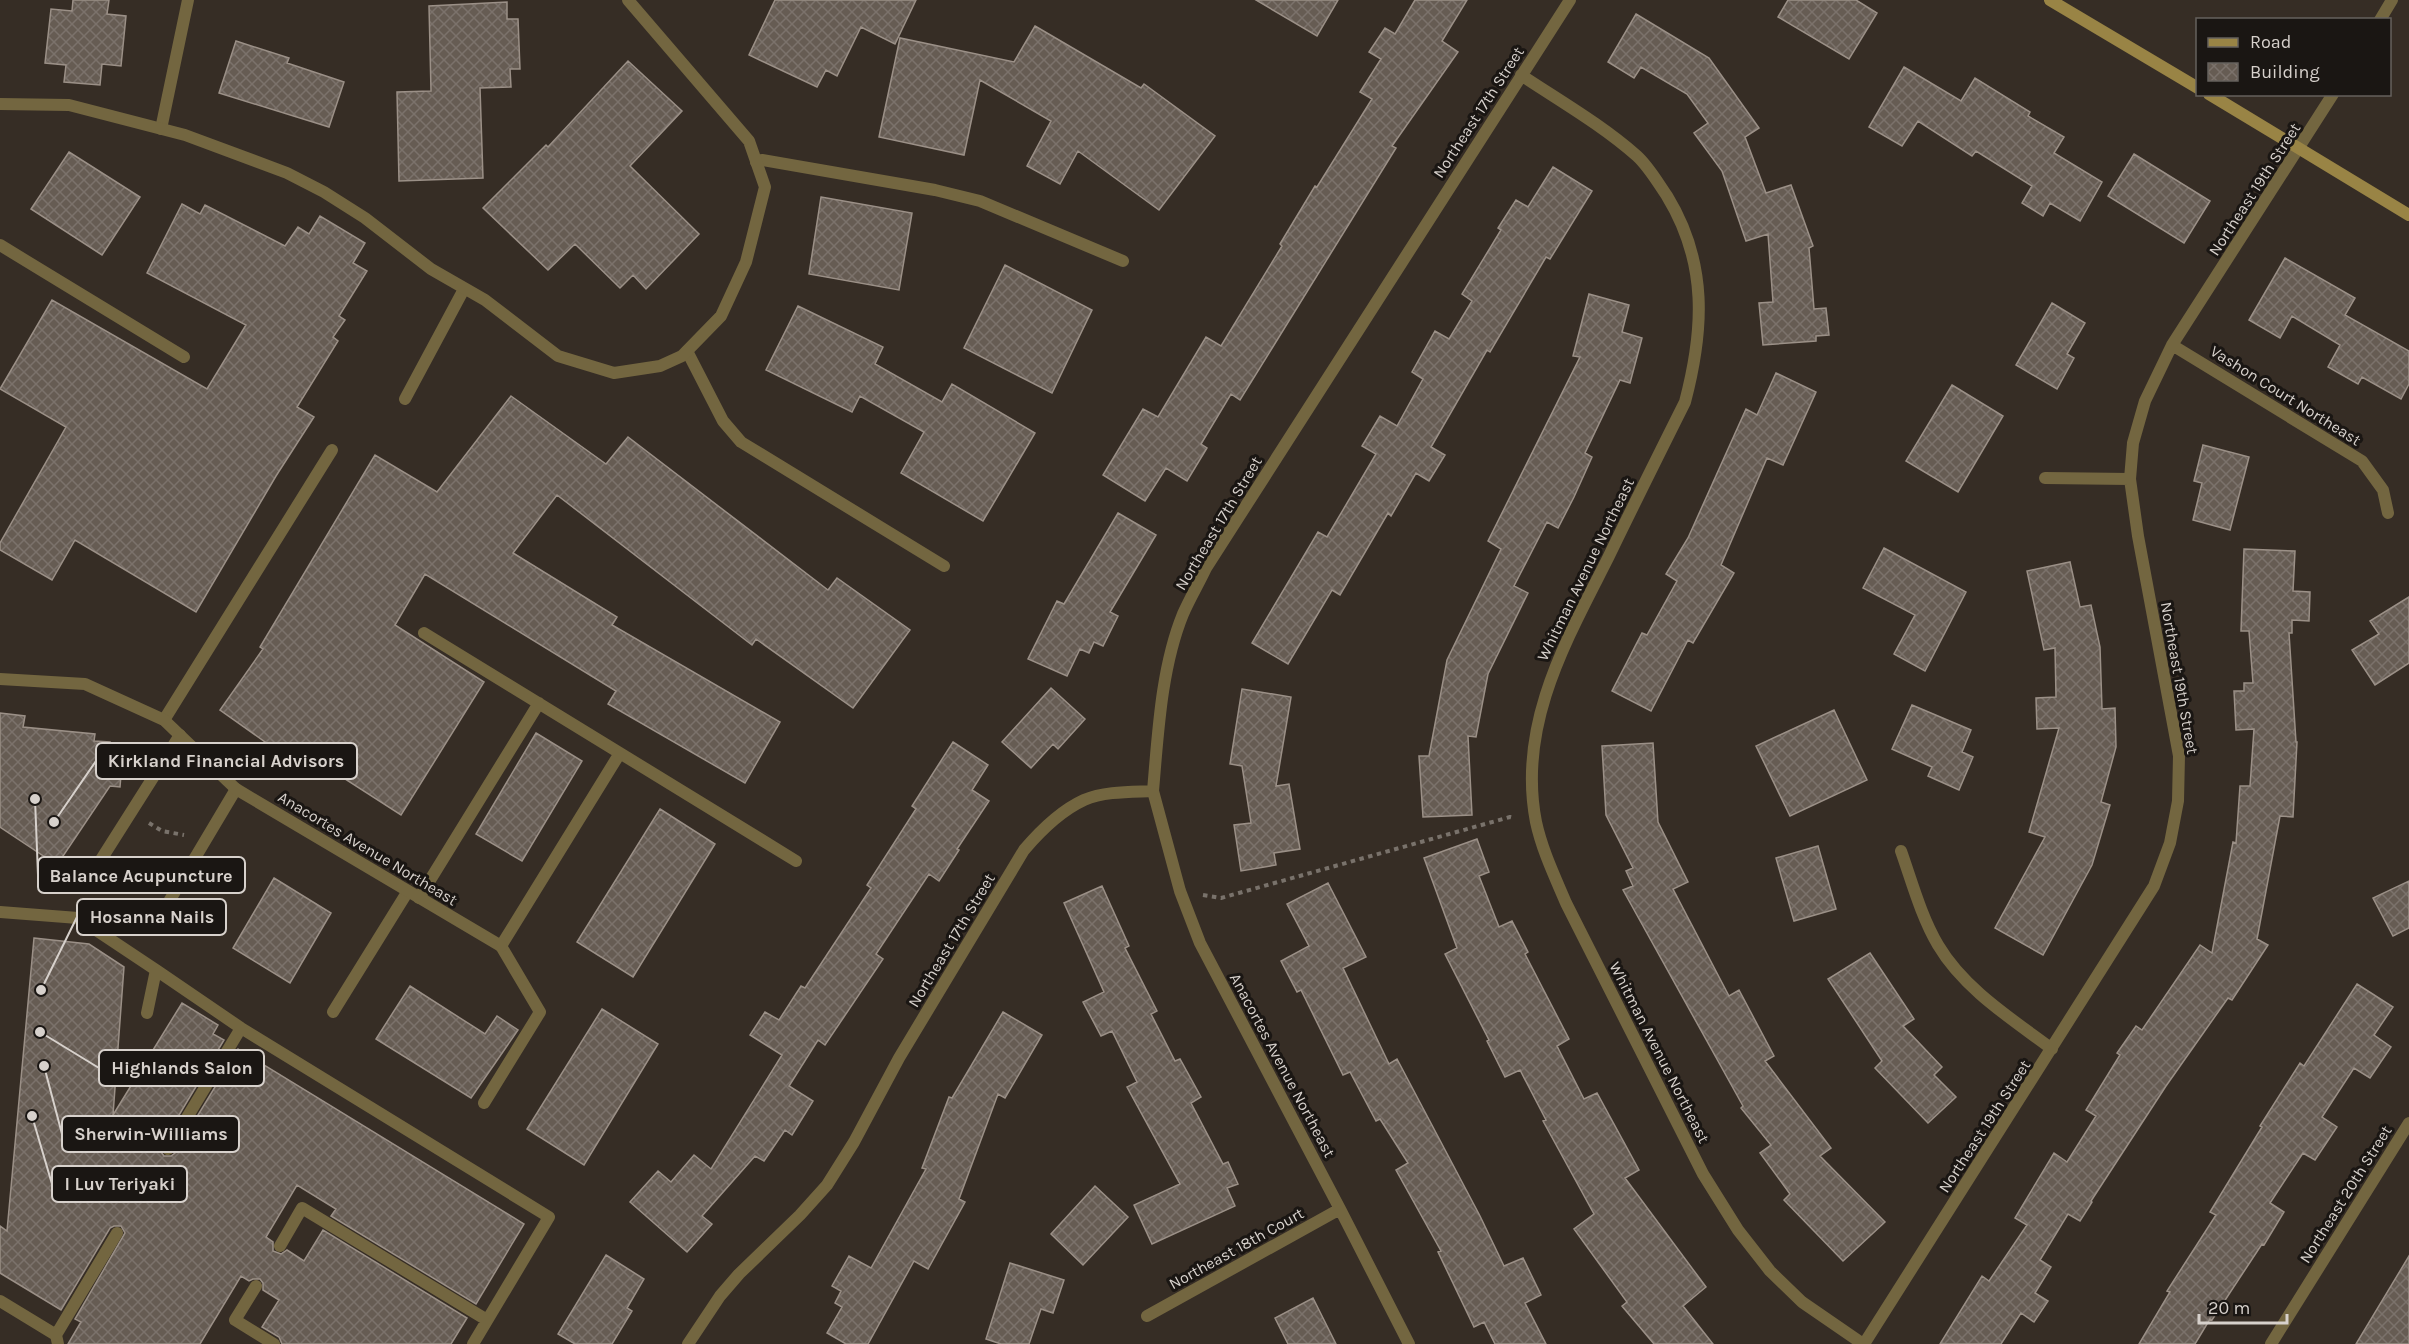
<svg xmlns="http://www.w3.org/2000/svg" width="2409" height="1344" viewBox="0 0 2409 1344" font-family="Karla,sans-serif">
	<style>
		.building { fill: url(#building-cross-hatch); stroke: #9b9087; stroke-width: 1.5 }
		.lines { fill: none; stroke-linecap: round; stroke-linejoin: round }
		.path { stroke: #79726b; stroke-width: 4; stroke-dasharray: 4.5 4.5; stroke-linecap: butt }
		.lane { stroke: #736640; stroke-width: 12 }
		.street { stroke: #736640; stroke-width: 12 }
		.secondary { stroke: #998445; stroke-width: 12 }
		.labels { text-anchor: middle; stroke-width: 6; stroke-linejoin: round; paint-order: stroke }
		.street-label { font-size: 16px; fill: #d7d1cc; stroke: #1a1613 }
		.leader { fill: none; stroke: #d7d1cc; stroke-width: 2 }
		.callout-dot { fill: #d7d1cc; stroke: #1a1613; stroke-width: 2 }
		.callout { fill: #1a1613; stroke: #d7d1cc; stroke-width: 2 }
		.callout-label { font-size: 18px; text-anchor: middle; font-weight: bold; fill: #d7d1cc }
	</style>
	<defs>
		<pattern id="building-cross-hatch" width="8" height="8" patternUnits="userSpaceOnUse" patternTransform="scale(1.5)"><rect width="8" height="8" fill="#665c53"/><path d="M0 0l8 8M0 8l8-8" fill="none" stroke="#7b726b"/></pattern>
	</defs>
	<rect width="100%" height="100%" fill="#362d25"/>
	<!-- building -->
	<path class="building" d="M73,0H109L107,14L126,16L121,66L102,64L100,85L64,82L66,65L45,63L51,9L72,11Z
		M775,0H916L895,44L861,27L837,76L826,70L817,87L749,55Z
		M1256,0H1338L1317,36Z
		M1415,0H1467L1442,41L1458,52L1392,146L1396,148L1240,400L1231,394L1201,444L1207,448L1187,481L1166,468L1145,501L1103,475L1143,409L1158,417L1206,337L1221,346L1282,246L1280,244L1315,186L1317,187L1372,99L1360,92L1381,59L1369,52L1385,28L1395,34Z
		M1788,0H1856L1877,13L1849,59L1778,17Z
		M507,2V19H518L520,69H510L511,87L480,88L483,178L399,181L397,92L431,91L429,6Z
		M1636,14L1709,58L1759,128L1745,137L1766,193L1791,185L1813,246L1809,248L1814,309L1826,308L1829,335L1816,336V341L1763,345L1759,303L1773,302L1768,234L1746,241L1722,171L1694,133L1708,123L1687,94L1641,67L1634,78L1608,62Z
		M1035,26L1141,88L1144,84L1215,136L1159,210L1078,151L1060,184L1027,166L1051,121L980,80L964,155L879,137L900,38L1014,62Z
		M236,41L289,58L287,63L344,82L329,127L219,93Z
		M628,61L682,111L630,166L699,234L646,289L633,275L620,288L575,244L548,270L483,208L546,145L548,147Z
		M1904,67L1961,101L1975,78L2030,112L2028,116L2064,137L2054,153L2102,182L2080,221L2050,203L2043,216L2022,203L2032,186L1976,151L1972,156L1918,121L1902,146L1869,127Z
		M69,152L140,197L102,255L31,209Z
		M2134,154L2210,201L2184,243L2108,196Z
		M1553,167L1592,191L1550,259L1546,257L1490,352L1487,350L1431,447L1445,455L1429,481L1416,473L1391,516L1388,513L1340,595L1332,590L1288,664L1252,643L1318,532L1327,537L1376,454L1362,446L1380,416L1397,426L1423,379L1412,372L1435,331L1449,339L1472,301L1462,294L1501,230L1498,228L1516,200L1528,207Z
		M821,197L912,213L899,290L809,274Z
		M182,204L200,214L205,205L285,246L298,227L309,234L320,216L365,243L353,263L367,271L339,316L345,320L333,337L338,341L297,407L314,417L276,476L196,612L75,540L52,580L0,550V543L66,427L0,389L52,300L207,389L246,325L147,273Z
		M2285,258L2355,298L2345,315L2409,351V384L2401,399L2362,377L2358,384L2328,367L2340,345L2292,316L2280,338L2249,320Z
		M1005,265L1092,310L1052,393L964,348Z
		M1589,294L1629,305L1622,332L1642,338L1630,383L1620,380L1585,453L1592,457L1574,497L1558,528L1547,522L1514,586L1528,593L1488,674L1476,737L1468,736L1472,815L1423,817L1419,756H1429L1447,660L1501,549L1488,541L1580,357L1573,356Z
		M2052,303L2085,323L2067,354L2074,358L2057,389L2016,365Z
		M798,306L883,347L875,364L942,402L952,384L1035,433L983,521L901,473L924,432L860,396L852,412L766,370Z
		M1776,373L1816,392L1783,465L1767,458L1721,565L1734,573L1693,643L1688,640L1651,711L1612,691L1642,633L1647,635L1677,581L1666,574L1688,538L1746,409L1757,415Z
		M1952,385L2003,416L1958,492L1906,461Z
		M511,396L606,464L628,437L828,590L837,578L910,630L853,708L756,639L752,645L557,495L513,553L617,617L612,625L780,722L745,783L608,704L616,691L425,574L395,625L484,682L401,815L314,759L306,771L220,710L263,649L260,647L375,455L437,492Z
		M2203,445L2249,457L2230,530L2193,520L2202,483L2194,481Z
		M1118,513L1156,535L1110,612L1118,616L1103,646L1094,642L1089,653L1080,649L1067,676L1028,659L1057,601L1064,604Z
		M1884,548L1966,592L1925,671L1894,654L1915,615L1863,588Z
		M2244,549L2295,551L2293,591L2310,592L2309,621L2292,620V633H2289L2296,742H2297L2293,817L2280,816L2257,939L2268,945L2232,1000L2228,998L2166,1086L2091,1201L2092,1202L2080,1221L2068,1214L2040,1260L2051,1267L2035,1293L2048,1301L2034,1322L2021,1313L2001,1344H1940L1982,1276L1989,1281L2027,1225L2015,1218L2054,1153L2067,1162L2096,1116L2086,1110L2120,1055L2117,1053L2136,1026L2142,1030L2200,945L2212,953L2233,842L2236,843L2240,786H2250L2254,729L2236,730L2234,691H2244V683H2253L2249,631H2241Z
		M2070,562L2080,607L2091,605L2100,647L2102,709L2115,708L2116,747L2101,802L2110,805L2092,865L2043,955L1995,928L2045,837L2029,832L2059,728L2037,729L2036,698L2056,697L2055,648L2044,650L2027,571Z
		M2409,597V663L2375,685L2352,650L2379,634L2370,621Z
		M1051,688L1085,719L1058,749L1053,744L1031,768L1002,742Z
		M1242,689L1291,697L1276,786L1289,784L1300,849L1274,853L1276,865L1241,871L1234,825L1251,823L1242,766L1230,764Z
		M1912,705L1971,730L1962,752L1973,757L1959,790L1928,776L1932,767L1892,749Z
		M1834,710L1867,780L1790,816L1756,746Z
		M0,713L25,716L23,727L95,734L94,741L110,742L109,748L123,750L120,787L110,786L57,865L0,827Z
		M536,733L582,761L522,861L476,834Z
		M953,742L988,765L972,790L989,801L957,849L959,850L939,881L929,874L876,954L883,959L825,1045L818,1040L789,1086L813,1101L792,1135L785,1130L764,1161L755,1156L702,1216L712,1224L687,1252L630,1202L658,1171L671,1182L694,1155L711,1169L782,1055L750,1035L765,1012L779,1020L801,986L805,988L871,888L867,885L916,809L912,806Z
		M1653,743L1658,822L1688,882L1673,889L1729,996L1739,990L1774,1056L1765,1061L1831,1148L1820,1156L1885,1222L1843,1261L1784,1200L1790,1194L1760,1153L1771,1145L1741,1108L1743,1106L1623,890L1633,886L1626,871L1633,868L1606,815L1602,746Z
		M660,809L715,844L633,977L577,942Z
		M1477,839L1489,872L1479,876L1499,927L1512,921L1528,952L1525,954L1569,1039L1557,1046L1584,1099L1597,1093L1639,1170L1625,1178L1706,1287L1683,1306L1713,1344H1654L1622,1306L1627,1302L1574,1229L1594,1214L1543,1121L1546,1120L1520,1070L1505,1077L1487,1041L1489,1040L1445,954L1457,948L1424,858Z
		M1818,846L1836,909L1794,921L1776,858Z
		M274,878L331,913L290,983L233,948Z
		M2409,881V928L2393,936L2373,898Z
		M1328,883L1366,957L1343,968L1389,1064L1397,1059L1480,1216L1504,1266L1523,1258L1541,1295L1525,1303L1546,1344H1495L1484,1322L1474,1327L1438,1252L1441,1251L1396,1170L1408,1163L1380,1119L1376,1121L1350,1072L1343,1075L1301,990L1297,992L1281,961L1309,946L1287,904Z
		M1102,886L1129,946L1125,948L1157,1011L1151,1014L1175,1061L1180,1059L1201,1097L1191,1103L1223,1164L1228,1162L1238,1184L1227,1188L1235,1206L1152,1244L1134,1205L1180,1184L1127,1087L1137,1082L1112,1031L1101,1036L1083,1002L1104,992L1064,903Z
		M34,938L89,944L124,967L113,1115L182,1003L218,1025L213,1034L224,1040L161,1145V1152L164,1156H171L175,1153L238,1049L524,1224L476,1304L331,1216L336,1209L297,1185L266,1237L273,1242V1251L281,1254L287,1250L304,1261L323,1230L467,1318L451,1344H282L279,1337L262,1327L279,1300L263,1290V1283L260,1279H253L249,1281L241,1276L200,1344H68L81,1322L75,1319L125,1233L121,1226H114L110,1228L61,1310L0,1273V1226L7,1231Z
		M1870,953L1914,1019L1903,1026L1942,1067L1934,1075L1956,1097L1928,1123L1875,1068L1882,1061L1828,979Z
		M2357,984L2393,1007L2374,1035L2391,1047L2370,1078L2354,1068L2322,1117L2337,1127L2315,1160L2303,1153L2270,1203L2284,1212L2264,1245L2262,1244L2212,1320L2210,1319L2195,1344H2139L2170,1292L2167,1291L2216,1215L2210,1212L2262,1127L2260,1126L2300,1063L2304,1066Z
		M410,986L485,1034L497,1016L518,1030L471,1098L376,1039Z
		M602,1009L658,1044L584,1165L527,1129Z
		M1003,1012L1042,1035L1005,1098L998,1094L959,1199L965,1202L928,1269L914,1261L868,1344H846L827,1333L842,1307L835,1303L841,1291L832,1286L849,1256L871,1268L926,1169L922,1168L949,1097L952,1098Z
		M1095,1186L1128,1217L1083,1265L1051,1234Z
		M606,1255L644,1279L627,1308L632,1311L612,1344H575L558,1334Z
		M2409,1256V1344H2356Z
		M1010,1263L1064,1280L1053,1313L1041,1309L1029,1344H1001L986,1339Z
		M1313,1298L1336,1344H1288L1275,1318Z"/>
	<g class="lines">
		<!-- path -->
		<path class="path" d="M149,823L162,831L184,835
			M1203,895L1221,898L1510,817L1514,818"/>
		<!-- lane -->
		<path class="lane" d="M161,129L188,0
			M756,162L762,160L935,190L980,201L1123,261
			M0,245L184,357
			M687,351L723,421L741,442L944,566
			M405,399L464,289
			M424,633L796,861
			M164,720L332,450
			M90,877L180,735
			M419,898L539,703
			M0,912L78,918L156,970L147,1013
			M155,925L236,789
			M156,970L241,1028
			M333,1012L408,891
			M484,1103L540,1012L501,946L620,753
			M168,1149L241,1028L549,1217L473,1344
			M280,1246L302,1208L487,1320
			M256,1286L235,1320L274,1344
			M0,1301L56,1335L58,1344
			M56,1335L117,1233"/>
		<!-- street -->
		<path class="street" d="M2380,20L2392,0
			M1521,75C1560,101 1602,125 1637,156C1649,167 1658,183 1667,196C1708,263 1704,330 1685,402C1659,454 1633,506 1608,558C1566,641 1517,725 1536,822C1542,850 1555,877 1566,903L1703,1174L1738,1230L1770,1271L1802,1302L1863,1344
			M0,104L69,105L185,135L287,173L324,192L365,218L431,269L485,300L558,356L614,373L660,366L682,356L721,316L746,262L765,187L749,141L628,0
			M2172,345L2362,461L2383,490L2388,513
			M2045,478L2130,479
			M0,679L85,684L164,720L236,789L501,946
			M1153,791L1180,891L1200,943L1340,1209L1409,1344
			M1901,851C1912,882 1921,916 1938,945C1964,989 2012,1019 2052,1049
			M1147,1316L1340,1209
			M688,1344L720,1296L739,1274L800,1215L827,1185L854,1142L899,1058L1024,850C1041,830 1060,811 1084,800C1105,791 1132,792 1153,791C1158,734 1161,668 1183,614C1190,598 1199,583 1206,568L1570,0
			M1864,1344L2154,886L2170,843L2178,801L2179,756L2138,536L2130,479L2133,443L2145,401L2172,345L2333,94
			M2271,1344L2409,1123"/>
		<!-- secondary -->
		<path class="secondary" d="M2050,0L2198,88
			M2209,94L2409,215"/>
	</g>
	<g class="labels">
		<!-- street labels -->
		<g class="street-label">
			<text transform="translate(1478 112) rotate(-57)" y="6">Northeast 17th Street</text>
			<text transform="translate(2254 189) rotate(-57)" y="6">Northeast 19th Street</text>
			<text transform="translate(2286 395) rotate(32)" y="6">Vashon Court Northeast</text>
			<text transform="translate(1218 523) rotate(-59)" y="6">Northeast 17th Street</text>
			<text transform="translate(1585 569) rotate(-64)" y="6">Whitman Avenue Northeast</text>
			<text transform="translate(2180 678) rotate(80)" y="6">Northeast 19th Street</text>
			<text transform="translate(368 848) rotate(31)" y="6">Anacortes Avenue Northeast</text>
			<text transform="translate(951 940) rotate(-59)" y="6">Northeast 17th Street</text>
			<text transform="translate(1660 1052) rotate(63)" y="6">Whitman Avenue Northeast</text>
			<text transform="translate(1283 1065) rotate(62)" y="6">Anacortes Avenue Northeast</text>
			<text transform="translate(1984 1126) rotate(-57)" y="6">Northeast 19th Street</text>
			<text transform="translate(2345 1194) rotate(-58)" y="6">Northeast 20th Street</text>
			<text transform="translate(1236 1248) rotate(-29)" y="6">Northeast 18th Court</text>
		</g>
	</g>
	<!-- callouts -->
	<path class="leader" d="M54 822L96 761M35 799L38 875M41 990L77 917M40 1032L99 1068M44 1066L62 1134M32 1116L52 1184"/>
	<g class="callout-dot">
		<circle cx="54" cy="822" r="6"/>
		<circle cx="35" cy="799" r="6"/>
		<circle cx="41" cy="990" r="6"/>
		<circle cx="40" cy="1032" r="6"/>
		<circle cx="44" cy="1066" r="6"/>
		<circle cx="32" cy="1116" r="6"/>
	</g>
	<g class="callout">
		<rect x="96" y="743" width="261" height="36" rx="6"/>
		<rect x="38" y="857" width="207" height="36" rx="6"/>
		<rect x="77" y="899" width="149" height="36" rx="6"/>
		<rect x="99" y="1050" width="165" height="36" rx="6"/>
		<rect x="62" y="1116" width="177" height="36" rx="6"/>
		<rect x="52" y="1166" width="135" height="36" rx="6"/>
	</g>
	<g class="callout-label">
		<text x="226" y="767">Kirkland Financial Advisors</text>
		<text x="141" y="882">Balance Acupuncture</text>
		<text x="152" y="923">Hosanna Nails</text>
		<text x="182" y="1074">Highlands Salon</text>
		<text x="151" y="1140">Sherwin-Williams</text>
		<text x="120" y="1190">I Luv Teriyaki</text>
	</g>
	<!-- legend -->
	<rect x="2196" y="18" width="195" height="78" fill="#1a1613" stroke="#66615d" stroke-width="1.5"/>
	<rect x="2208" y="38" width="30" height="9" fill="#998445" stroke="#66615d" stroke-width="1.5"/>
	<text x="2250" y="48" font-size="18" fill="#d7d1cc">Road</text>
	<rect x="2208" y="63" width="30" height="18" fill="url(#building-cross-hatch)" stroke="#66615d" stroke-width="1.5"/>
	<text x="2250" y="78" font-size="18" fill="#d7d1cc">Building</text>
	<!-- scale -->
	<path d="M2199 1314v9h88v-9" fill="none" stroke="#d7d1cc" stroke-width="3"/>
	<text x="2208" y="1314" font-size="18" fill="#d7d1cc" stroke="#1a1613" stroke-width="4.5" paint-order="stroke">20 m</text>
</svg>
